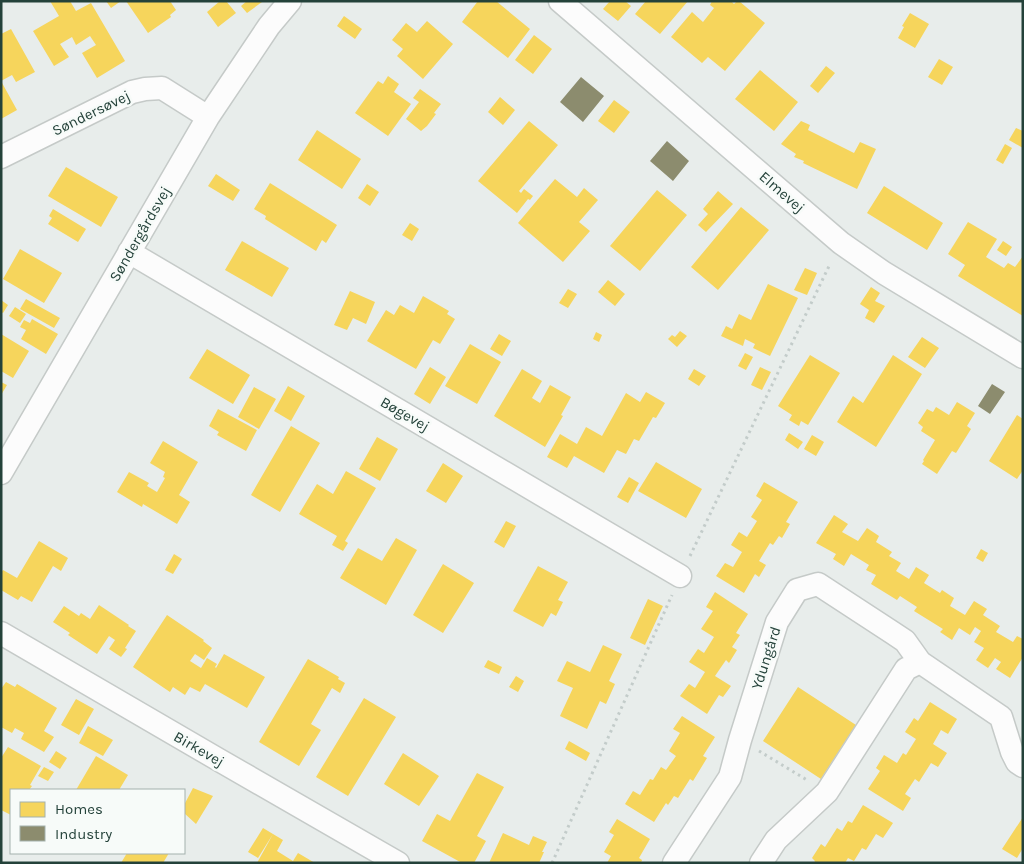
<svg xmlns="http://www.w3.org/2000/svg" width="1024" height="864" viewBox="0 0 1024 864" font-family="Karla,sans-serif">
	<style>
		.homes { fill: #f6d55c }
		.industry { fill: #8c8c6e }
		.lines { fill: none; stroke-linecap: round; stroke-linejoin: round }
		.street-casing { stroke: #c5cac8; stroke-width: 25 }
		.path { stroke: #c3ccca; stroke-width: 3; stroke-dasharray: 2.5 4; stroke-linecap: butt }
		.street { stroke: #fcfcfc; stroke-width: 22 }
		.labels { text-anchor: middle; stroke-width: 5; stroke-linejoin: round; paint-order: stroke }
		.street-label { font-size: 15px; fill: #24423a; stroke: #f7fbf9 }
	</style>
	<rect width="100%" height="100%" fill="#e8edeb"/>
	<!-- homes -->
	<path class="homes" d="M50,1H70L76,11L91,3L125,61L97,78L82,53L96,45L90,36L76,45L72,37L60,44L69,57L54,66L33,31L59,16Z
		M106,1H121L111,8Z
		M126,1H170L176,10L170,15L171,17L148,33Z
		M220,1H226L236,13L218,27L207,12Z
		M247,1H261L262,2L247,13L241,6Z
		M478,1H496L530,29L508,58L462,22Z
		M610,1H625L631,6L618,21L603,9Z
		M646,1H688L660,34L635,14Z
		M712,1H731L734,4L737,1H739L765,23L725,71L708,57L702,63L671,37L692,12L703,22L714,8L710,5Z
		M910,13L929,24L915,48L898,38L904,27L902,26Z
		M344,16L362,29L355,39L337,26Z
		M427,21L453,44L423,79L397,56L403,49L392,40L406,23L417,32Z
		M11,29L35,72L16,82L12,75L1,81V34Z
		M534,35L552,49L533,74L515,60Z
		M939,59L953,67L942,85L928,77Z
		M826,66L835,73L818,93L810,86Z
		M760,70L798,102L774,131L735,99Z
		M388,76L399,84L394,92L411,104L388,136L355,113L378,81L383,84Z
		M1,81L17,110L1,119Z
		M420,89L441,104L434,113L436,114L427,126L421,131L406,119L419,102L413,98Z
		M500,97L515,110L503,125L488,112Z
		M614,100L630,112L614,133L598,121Z
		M529,121L558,145L519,191L521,193L524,189L533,196L530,200L528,199L517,213L478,181Z
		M801,121L810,125L808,130L854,153L860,142L876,149L857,189L803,163L804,161L794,157L796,154L781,144Z
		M1016,128L1023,131V148L1009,140Z
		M317,130L361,159L342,189L298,160Z
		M1005,144L1012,148L1003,164L996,160Z
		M66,167L118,197L101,227L48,196Z
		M216,174L240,190L233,201L208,186Z
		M555,179L577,197L584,188L598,200L579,222L590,231L563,262L518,223Z
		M270,183L337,225L326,243L322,240L316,251L265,219L266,216L254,209Z
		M367,184L379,192L370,206L358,198Z
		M884,186L943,223L927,250L867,213Z
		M657,190L687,215L640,271L610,246Z
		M718,191L733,204L706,232L698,225L708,214L703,209Z
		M741,207L769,230L718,290L691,267Z
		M53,209L86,229L78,242L48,224L52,218L49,216Z
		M968,222L997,239L986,257L1004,268L1008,263L1015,267L1023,256V316L958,276L965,265L948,254Z
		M410,223L419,229L412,241L402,235Z
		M242,241L289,268L272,297L225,270Z
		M1003,241L1012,247L1006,256L997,250Z
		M20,249L62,273L44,303L3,279Z
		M805,268L817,273L807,295L794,290Z
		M608,280L625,294L615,306L598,292Z
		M768,284L798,298L770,356L753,348L755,344L745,339L743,346L721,336L726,326L732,329L739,314L751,320Z
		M871,287L880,293L875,301L885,306L874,323L865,318L869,310L860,304Z
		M568,289L577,294L568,308L559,303Z
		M350,291L375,302L366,324L353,318L347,330L334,325Z
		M423,296L449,311L447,314L455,319L440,344L433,340L416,369L367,341L386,310L394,315L400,305L414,313Z
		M26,299L60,318L54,328L20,309Z
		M1,300L8,305L3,313L1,312Z
		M15,307L26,314L20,323L9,316Z
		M32,319L58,334L46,354L21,339L26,330L20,327L24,320L30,323Z
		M680,331L687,336L677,347L668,339L672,335L675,337Z
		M596,332L602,335L599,342L593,339Z
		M1,334L29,351L13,378L1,371Z
		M499,334L511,341L502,356L490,349Z
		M922,337L939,348L925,368L908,357Z
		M470,344L501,362L477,404L445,386Z
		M207,349L250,375L233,404L189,378Z
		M745,353L753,357L746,370L738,366Z
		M810,355L840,373L808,425L801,421L799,426L789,420L792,415L778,406Z
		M893,355L922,374L876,447L837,422L853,396L863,403Z
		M430,367L446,377L430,404L414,394Z
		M760,367L771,372L762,390L751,385Z
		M522,369L542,381L532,398L540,403L550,385L571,397L561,415L563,416L545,447L494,416Z
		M694,369L706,376L699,386L688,379Z
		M1,382L7,385L1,395Z
		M288,386L305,396L291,421L274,411Z
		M254,387L276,399L259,429L238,417Z
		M646,392L665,403L656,418L653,417L639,441L634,439L626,454L617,450L604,473L574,456L567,468L547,457L560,434L577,444L586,427L602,436L626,393L640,402Z
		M957,402L975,413L967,426L971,429L956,453L952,451L937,474L922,464L924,461L923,460L935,440L921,431L923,427L918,423L927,409L933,412L936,407L949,415Z
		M218,409L257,430L246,451L217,435L219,432L209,426Z
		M1017,415L1023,419V470L1017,479L989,461Z
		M291,426L320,443L280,512L251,495Z
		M789,433L803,442L798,449L785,440Z
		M812,435L824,442L816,456L804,449Z
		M377,437L398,449L380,481L359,469Z
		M163,441L198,462L179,495L190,502L177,524L143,504L142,507L117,492L129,472L149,483L147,486L157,492L165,478L163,477L165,472L150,463Z
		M656,462L702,489L686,518L638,491Z
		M443,463L463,476L446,503L426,491Z
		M346,471L376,488L345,541L348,543L343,551L332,545L337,536L299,514L317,484L333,494Z
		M629,477L639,483L628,503L617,497Z
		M764,482L798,502L786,522L790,524L782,538L779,536L773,545L770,543L759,561L766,565L759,577L755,574L744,593L716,576L725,563L733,567L742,552L731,545L739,532L747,537L757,521L751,517L762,500L756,496Z
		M834,515L848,524L842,532L858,541L867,528L879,536L876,542L892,552L889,556L901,563L896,571L909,579L916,567L929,575L924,583L940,593L942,590L954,598L950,606L965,615L974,601L987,609L983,615L1000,626L996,632L1013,642L1017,636L1023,639V657L1010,678L996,669L1001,662L995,658L988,668L976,660L984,648L974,642L981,631L975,627L970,635L959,628L952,640L940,632L943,629L914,611L917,607L900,596L897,600L871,584L876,575L866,570L869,565L851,554L844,566L833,559L836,554L816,543Z
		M506,521L516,526L504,548L494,542Z
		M396,538L417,550L386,605L340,578L358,548L382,561Z
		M39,541L68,558L61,571L53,566L32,602L21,596L18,600L1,590V573L3,570L17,578Z
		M981,549L988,553L983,562L976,558Z
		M174,554L182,559L173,574L165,570Z
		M443,564L474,583L443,633L413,615Z
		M538,566L568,582L558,600L563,602L556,616L551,613L543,627L513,611Z
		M715,592L748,614L736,633L740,635L732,647L737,650L729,663L726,660L715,676L731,686L723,697L719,695L707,714L680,696L689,684L695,688L705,672L689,662L698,649L704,653L714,637L701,629L713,611L706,607Z
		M648,599L663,606L645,645L630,638Z
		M99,605L129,625L128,626L136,631L125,648L127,649L121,657L109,649L115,640L109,636L97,654L68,635L70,633L53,622L64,606L79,616L81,613L90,619Z
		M167,615L204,640L203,641L212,648L204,660L195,654L190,661L201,668L207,658L217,664L215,667L216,668L224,654L265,677L247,708L205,684L200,692L190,687L185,695L173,687L170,692L133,667Z
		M603,645L622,654L609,681L615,684L606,704L600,701L587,729L560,716L573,688L557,681L567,661L590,672Z
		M308,659L339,677L338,679L345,683L340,693L332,688L311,724L321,730L299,766L259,742Z
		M488,660L502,667L499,674L484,667Z
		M516,676L524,681L518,692L509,687Z
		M6,682L15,687L17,684L57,708L44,731L54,737L44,752L21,739L24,733L15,728L12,733L1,727V689Z
		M798,687L856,725L821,779L763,741Z
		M364,698L396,717L348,796L316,777Z
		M76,699L94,709L79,735L61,725Z
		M930,702L957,719L948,734L941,730L933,744L947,753L938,767L931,763L919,782L915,779L905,794L911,798L903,811L868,789L880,771L876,768L884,755L897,763L903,753L906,755L916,739L905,732L914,718L918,721Z
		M682,716L715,737L703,756L707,758L693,781L690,779L678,798L674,796L668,805L666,803L654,822L625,804L633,791L640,795L650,779L653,780L661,767L666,770L676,756L669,751L680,733L673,729Z
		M88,726L113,740L103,756L79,743Z
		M569,741L590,753L586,761L565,749Z
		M8,747L41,766L30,785L32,786L29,790H11V815L1,810V758Z
		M56,751L67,758L60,769L49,762Z
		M403,753L439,776L419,806L384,784Z
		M96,756L128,775L119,790H76Z
		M44,767L54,772L48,781L38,776Z
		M477,773L504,787L477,836L486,841L474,863H462L422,841L437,814L450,821Z
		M193,788L213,796L196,824L184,813V805Z
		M863,805L893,823L883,838L876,834L866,850L862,848L854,861L848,858L845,863H814L815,861L812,858L821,844L825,847L837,828L842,831L848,821L852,823Z
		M1023,817V848L1017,858L1002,849Z
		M617,819L650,839L639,858L642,860L641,863H607L611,856L604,852L614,835L609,832Z
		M263,828L273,834L258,858L248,852Z
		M503,833L529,845L533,836L547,842L542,852H544L539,863H489Z
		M273,834L283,840L277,851L293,861L298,853L315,863H257Z
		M127,853H169L163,863H121Z"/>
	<!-- industry -->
	<path class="industry" d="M581,77L604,96L583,122L560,102Z
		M667,141L689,161L673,181L650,161Z
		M992,384L1005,392L990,414L978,406Z"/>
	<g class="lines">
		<defs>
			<path id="street" d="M560,1L841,243L884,273L1023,357
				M1,157L132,92L145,89L162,88L208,117
				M129,252L680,576
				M1,473L208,117L269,26L290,1
				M1,633L219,760L398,863
				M674,863L730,777L740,740L777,622L797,590L818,584L893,633L905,641L920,662L1001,717L1012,752L1017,762L1023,766
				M761,863L776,840L827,792L906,669L920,662"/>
		</defs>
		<!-- street casing -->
		<use href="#street" class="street-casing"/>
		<!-- path -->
		<path class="path" d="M690,556L830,264
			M759,751L807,780
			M552,863L672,595"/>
		<!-- street -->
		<use href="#street" class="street"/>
	</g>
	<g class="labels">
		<!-- street labels -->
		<g class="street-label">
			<text transform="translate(91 113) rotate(-26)" y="5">Søndersøvej</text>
			<text transform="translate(782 192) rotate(41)" y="5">Elmevej</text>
			<text transform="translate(140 234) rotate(-60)" y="5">Søndergårdsvej</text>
			<text transform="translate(405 414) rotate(30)" y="5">Bøgevej</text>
			<text transform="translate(766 658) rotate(-72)" y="5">Ydungård</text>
			<text transform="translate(199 749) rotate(30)" y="5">Birkevej</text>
		</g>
	</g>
	<!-- border -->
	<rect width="1024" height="864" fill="none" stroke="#24423a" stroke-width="5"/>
	<!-- legend -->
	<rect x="10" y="789" width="175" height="65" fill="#f7fbf9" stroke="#a3b1ad"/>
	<rect x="20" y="802" width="25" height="15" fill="#f6d55c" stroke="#a3b1ad"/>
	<text x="55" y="814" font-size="15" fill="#24423a">Homes</text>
	<rect x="20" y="826" width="25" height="15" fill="#8c8c6e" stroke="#a3b1ad"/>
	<text x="55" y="839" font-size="15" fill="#24423a">Industry</text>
</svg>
